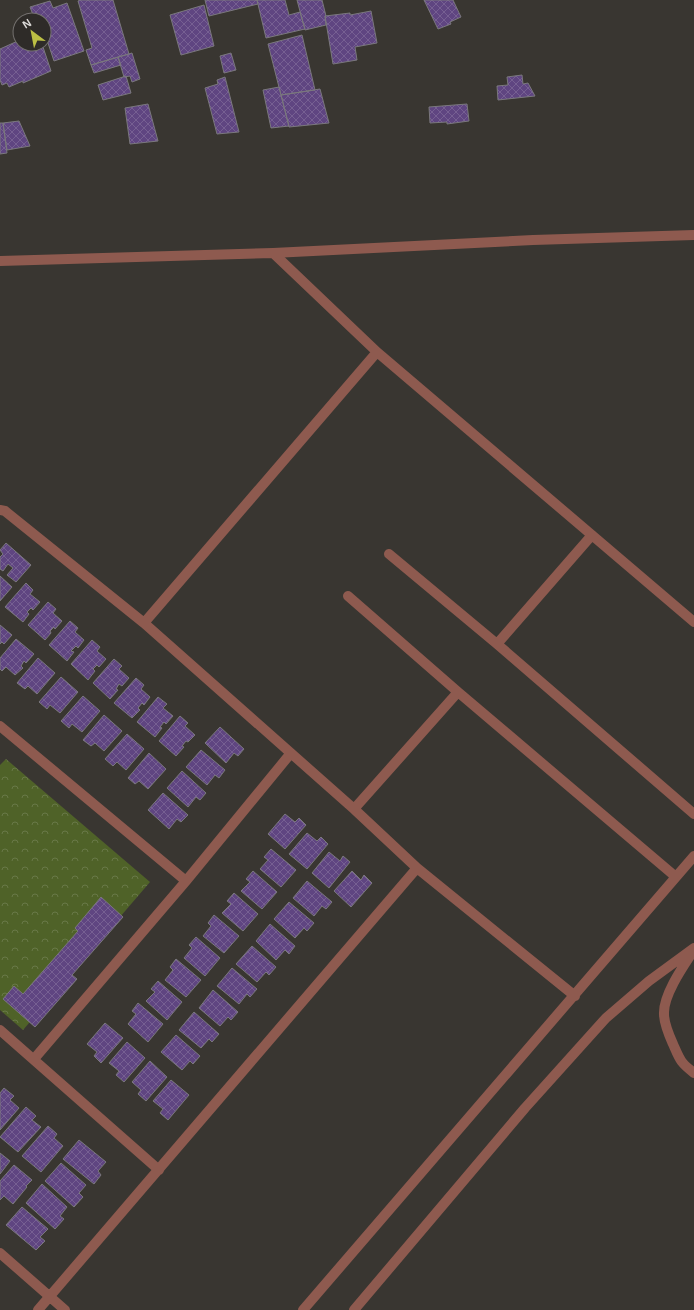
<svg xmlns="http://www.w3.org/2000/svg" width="694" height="1310" viewBox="0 0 694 1310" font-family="Helvetica,sans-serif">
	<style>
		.park { fill: url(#park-crowns) }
		.building { fill: url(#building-cross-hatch); stroke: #7a787d }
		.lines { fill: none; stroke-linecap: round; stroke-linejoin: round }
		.lane { stroke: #8e5a4f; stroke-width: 10 }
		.street { stroke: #8e5a4f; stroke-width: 10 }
	</style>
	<defs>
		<pattern id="park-crowns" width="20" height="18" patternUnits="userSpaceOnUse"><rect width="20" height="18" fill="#4f6228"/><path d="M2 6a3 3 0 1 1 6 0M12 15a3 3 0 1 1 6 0" fill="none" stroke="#687847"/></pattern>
		<pattern id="building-cross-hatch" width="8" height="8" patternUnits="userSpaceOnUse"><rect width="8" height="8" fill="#5f4581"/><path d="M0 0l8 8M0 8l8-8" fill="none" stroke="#765f92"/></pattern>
	</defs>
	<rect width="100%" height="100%" fill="#393631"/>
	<!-- park -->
	<path class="park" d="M6,759L150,882L23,1030L0,1010V765Z"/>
	<!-- building -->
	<path class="building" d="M80,0H113L129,54L91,65L86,50L92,48L78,1Z
		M205,0H257L258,4L209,16Z
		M257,0H285L289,15L300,12L305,29L266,38Z
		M297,0H322L326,16H325L326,25L305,30Z
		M424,0H453L461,17L450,22L451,24L438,29Z
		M50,1L53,8L67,3L84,51L54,61L44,31V20H35L30,7Z
		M204,5L214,46L181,55L170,15Z
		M371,11L377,43L355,47L357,60L333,64L325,16L350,13V15Z
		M302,35L315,90L281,95L268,44Z
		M20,40V44H42L51,71L23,83V81L9,87L7,83L2,85L0,80V49Z
		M132,53L140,79L132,82L130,76L124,77L118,57Z
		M231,53L236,70L224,73L220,56Z
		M118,57L121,65L94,73L91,65Z
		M522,75L523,84L528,83L535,96L498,100L497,86L508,85L507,77Z
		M126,76L131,93L103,100L98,85Z
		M225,77L239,132L217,134L205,88L218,84L217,80Z
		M279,87L289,126L271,128L263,90Z
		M320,89L329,123L289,127L281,95Z
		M148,104L158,141L130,144L125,108Z
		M467,104L469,121L447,124V122L430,123L429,107Z
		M19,121L30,146L7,150L3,123Z
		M0,123H3L7,153L0,154Z
		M6,543L31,565L16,582L7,575L13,568L8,564L3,571L0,569V557L3,554L0,550Z
		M0,576L12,587L0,601Z
		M26,583L33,590L30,594L40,602L33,610L31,608L27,612L29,614L23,622L5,607Z
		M48,602L56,609L53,613L62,621L55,629L54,627L50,631L51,633L45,640L28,625Z
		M70,621L78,628L75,632L84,640L78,648L76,646L71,651L74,652L67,661L49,645Z
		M0,625L12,635L4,644L2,642L0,644Z
		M16,639L34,654L26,663L24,661L21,666L23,668L15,675L6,667L2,671L0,669V658Z
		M92,640L100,647L97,651L106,659L99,667L97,665L93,669L95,671L88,680L71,664Z
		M38,658L55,673L37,694L28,686L25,689L17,683Z
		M114,659L122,666L119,669L129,678L122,686L119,684L116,689L118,690L110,699L93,683Z
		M61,677L78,692L60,713L50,705L47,709L39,702Z
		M136,678L144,685L141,689L150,697L144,705L142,703L138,708L140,710L132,718L114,703Z
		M83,696L100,711L82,732L72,724L69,728L61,721Z
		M158,697L167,704L163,708L173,716L166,724L164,722L160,727L162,728L155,737L137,722Z
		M104,715L122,731L104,751L95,743L91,746L83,740Z
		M180,716L188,723L185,726L195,735L188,742L186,741L182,746L184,747L176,756L159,741Z
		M220,727L244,749L238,756L234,753L226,763L205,743Z
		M127,734L144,749L126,770L117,762L113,766L105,759Z
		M201,750L225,770L219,778L215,775L207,785L186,767Z
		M149,753L166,769L148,789L139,781L135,784L128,778Z
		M182,771L206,793L200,800L196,797L188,807L167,788Z
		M163,793L188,815L181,822L177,819L169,829L148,810Z
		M285,814L295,822L299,818L306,825L285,849L268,834Z
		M307,833L317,841L321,837L328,844L307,869L289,854Z
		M271,849L296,870L281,887L260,869L268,860L264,857Z
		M329,852L340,861L343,856L350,862L329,888L312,873Z
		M253,871L277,892L262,909L241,891L250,882L246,879Z
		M352,871L361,880L364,875L372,883L351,907L334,891Z
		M307,881L332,902L326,909L322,906L314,916L293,898Z
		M234,893L258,914L243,931L222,913L231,904L227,901Z
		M101,897L123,917L72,975L77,979L35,1027L3,999L14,986L23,994L78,931L75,928Z
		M289,902L314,923L307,931L304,928L295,938L274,919Z
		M214,915L239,936L224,953L203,936L211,926L208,923Z
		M270,924L295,946L289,954L285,950L276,960L256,941Z
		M196,937L220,958L205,976L184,958L192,948L189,945Z
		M252,946L276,967L269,975L266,972L257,982L236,964Z
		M176,959L201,980L186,997L165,980L173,970L170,967Z
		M232,968L257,989L250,997L247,994L239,1004L217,986Z
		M158,981L182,1002L167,1020L146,1001L155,992L151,989Z
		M213,990L238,1012L231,1020L228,1017L220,1026L199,1008Z
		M138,1003L163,1024L148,1042L128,1024L136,1014L132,1011Z
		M194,1012L219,1034L212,1042L209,1039L201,1048L179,1030Z
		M105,1023L123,1038L101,1063L94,1056L97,1052L87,1044Z
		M176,1035L200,1056L193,1064L190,1061L182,1070L161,1052Z
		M127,1042L145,1058L124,1082L116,1075L119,1071L109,1063Z
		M150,1061L167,1077L146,1101L138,1094L141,1090L132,1082Z
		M171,1080L189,1095L168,1120L160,1113L163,1109L153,1101Z
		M4,1088L14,1096L10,1100L19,1108L0,1130V1093Z
		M26,1107L36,1116L32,1120L41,1127L18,1152L0,1137Z
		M48,1126L57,1134L54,1138L63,1146L41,1172L22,1156Z
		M79,1140L106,1162L98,1171L101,1175L94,1184L63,1159Z
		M0,1153L10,1161L0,1174Z
		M61,1163L86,1185L79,1193L83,1197L74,1207L45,1181Z
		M14,1165L32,1180L26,1186L27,1187L13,1204L4,1196L0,1200V1181Z
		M42,1184L67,1207L60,1216L64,1219L55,1229L26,1203Z
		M22,1207L48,1229L40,1237L45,1241L36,1250L6,1225Z"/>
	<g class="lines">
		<!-- lane -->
		<path class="lane" d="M692,953C682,968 663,996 664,1014C664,1024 669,1035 673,1044C680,1060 680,1062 694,1073
			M354,1310L525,1108L606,1018L649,981L694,948"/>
		<!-- street -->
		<path class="street" d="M273,253L377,352L694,622
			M0,261L273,253L533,240L694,235
			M0,510L5,511L144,623L354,809L417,868L575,996
			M389,554L497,644L694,814
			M348,596L458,692L676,877
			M144,623L377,352
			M497,644L592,535
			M0,726L186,881
			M354,809L458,692
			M0,1030L159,1170
			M34,1059L186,881L291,753
			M0,1253L65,1310
			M38,1310L417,868
			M303,1310L694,856"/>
	</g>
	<!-- north arrow -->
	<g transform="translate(32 32) rotate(328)"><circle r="19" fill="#2e2b28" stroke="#74716f"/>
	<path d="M0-3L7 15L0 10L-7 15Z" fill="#bcbf44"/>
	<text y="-6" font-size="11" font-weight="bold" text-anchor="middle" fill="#dddbd9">N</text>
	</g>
</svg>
